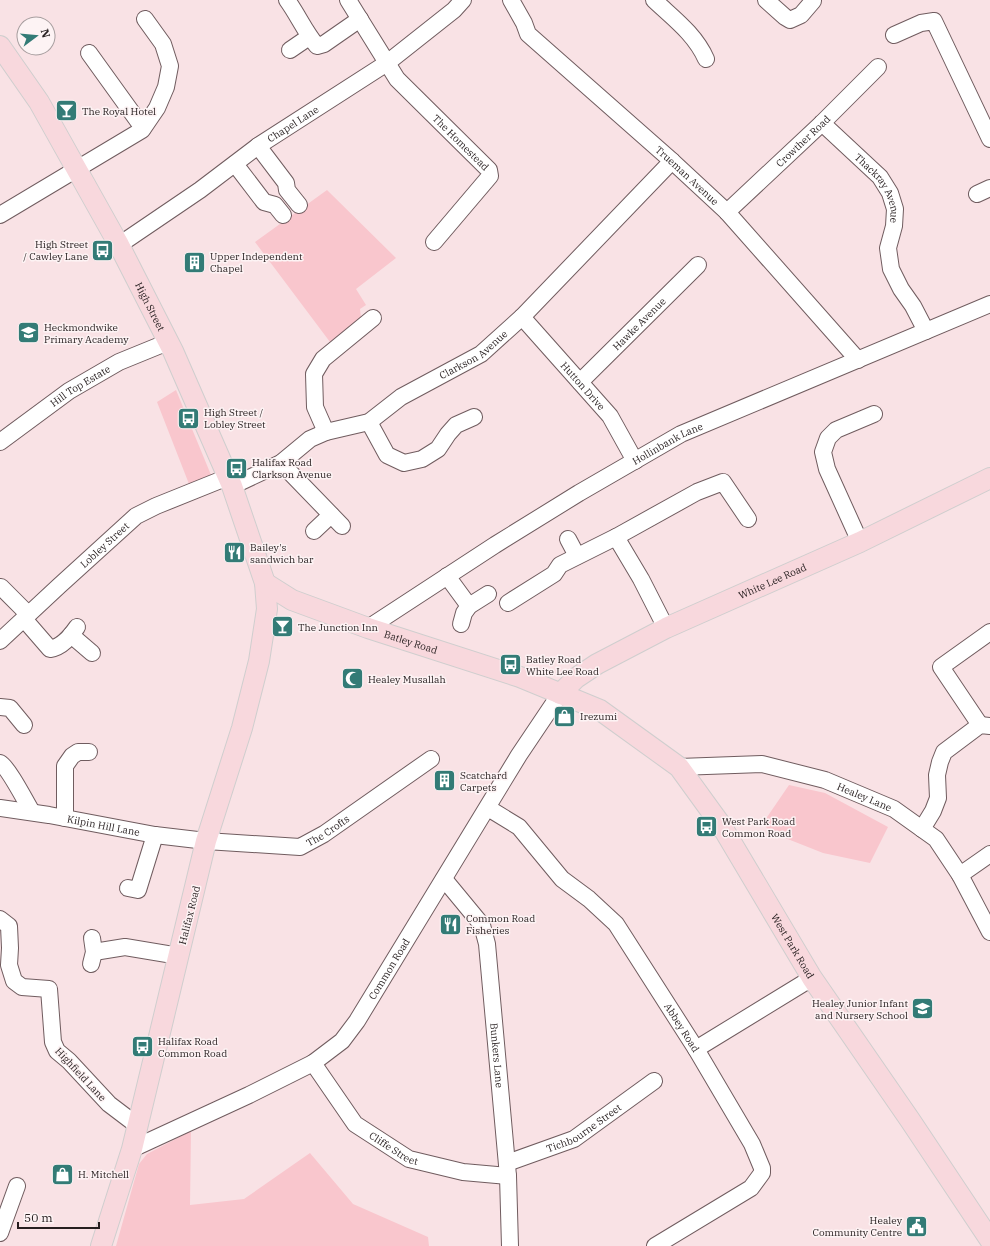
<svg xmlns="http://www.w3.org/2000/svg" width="990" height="1246" viewBox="0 0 990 1246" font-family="'IBM Plex Serif',serif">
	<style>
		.green { fill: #f9c6cd }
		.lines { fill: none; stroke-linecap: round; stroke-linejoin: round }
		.minor-casing { stroke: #705c5f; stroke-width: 18 }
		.major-casing { stroke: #cfcece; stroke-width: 22 }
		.minor { stroke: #fff; stroke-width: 16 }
		.major { stroke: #f8d8dd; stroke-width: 20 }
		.labels { text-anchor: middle; stroke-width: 3; stroke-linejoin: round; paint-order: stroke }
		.poi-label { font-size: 10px; fill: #261e1f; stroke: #fdf3f4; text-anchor: start }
		.street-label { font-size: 10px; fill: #261e1f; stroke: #fdf3f4 }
	</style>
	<rect width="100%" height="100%" fill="#f9e2e5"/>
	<!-- green -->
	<path class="green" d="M327,190L396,258L356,289L366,305L360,309L361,318L330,342L255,242Z
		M176,390L211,475L189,484L157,402Z
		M789,785L825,793L888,827L870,863L823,853L770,832L763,823Z
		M191,1131L190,1205L244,1199L310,1153L353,1204L428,1237L429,1246H116L139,1164L147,1154Z"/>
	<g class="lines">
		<defs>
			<g id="minor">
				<path d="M287,0C298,15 305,32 317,46L324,44L360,19"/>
				<path id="s1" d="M348,0L397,79L489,170L490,176L434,242"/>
				<path id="s2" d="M511,0L524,23L528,34L672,161L727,212L858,360"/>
				<path d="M654,0C673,18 695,34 706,59"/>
				<path d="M766,0L785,17L790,20L801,15L813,1"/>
				<path d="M894,35L921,23L934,21L990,139"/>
				<path d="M290,50L309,37"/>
				<path d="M89,53L143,128"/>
				<path id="s3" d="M822,123L880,177L890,193L895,209L894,226L888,248L891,269L901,289L913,306L926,331"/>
				<path d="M258,146L286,183L287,190L299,205"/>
				<path d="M235,164L264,202L275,205L283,215"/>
				<path d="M977,194L990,188"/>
				<path id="s4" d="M727,212L822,123L878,67"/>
				<path d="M0,215L142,130L157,108L166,87L170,66L163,44L145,19"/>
				<path id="s5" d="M119,245L200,190L258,146L387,63L454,10L463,0"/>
				<path id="s6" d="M522,317L610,416L635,461"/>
				<path id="s7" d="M580,382L698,265"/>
				<path d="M369,422L387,455L404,463L422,459L438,449L448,434L456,425L474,417"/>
				<path d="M326,432L315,407L314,374L323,359L373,318"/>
				<path id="s8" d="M0,442L69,391L119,362L168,342"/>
				<path d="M281,463L342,526"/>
				<path id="s9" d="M232,486L281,463L310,439L326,432L369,422L401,397L481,354L522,317L672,161"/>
				<path d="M314,531L331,515"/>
				<path d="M616,537L641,579L666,628"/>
				<path d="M568,539L577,556"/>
				<path d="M860,542L827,469L823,452L828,438L836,430L874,414"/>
				<path d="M447,576L469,606"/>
				<path d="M1,587L28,614"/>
				<path d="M508,603L554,574L560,565L616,537L697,492L723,482L748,519"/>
				<path d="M24,619L50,649C62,647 70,637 77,627"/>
				<path d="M461,624L464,613L469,606L488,594"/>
				<path id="s10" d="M368,628L495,545L579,493L681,434L990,304"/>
				<path d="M71,635L92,653"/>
				<path id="s11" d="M0,641L59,586L136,516L156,506L228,477"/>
				<path d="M0,707L10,708L24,725"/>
				<path d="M980,725L941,667L990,632"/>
				<path d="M0,763C8,767 26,802 32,812"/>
				<path id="s12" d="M679,767L762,764L825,780L894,809L936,839L960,875L990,932"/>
				<path id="s13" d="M0,808L49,815L155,835L206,841L300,847L324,834L431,759"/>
				<path id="s14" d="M488,808L519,827L562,879L589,899L616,924L696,1049L752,1144L762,1168V1173L751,1188L655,1246"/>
				<path d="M65,818V766L72,756L78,752H89"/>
				<path d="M922,829L933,811L938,798L937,775L940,762L944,752L980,725L990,726"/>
				<path d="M960,875L990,854"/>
				<path id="s15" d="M444,879L482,925L487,944L508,1176L510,1246"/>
				<path d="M128,888L138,890L155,835"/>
				<path d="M0,919L9,926L10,948L9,965L14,981L22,987L49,989L53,1042L57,1051L69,1061L109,1104L138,1126"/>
				<path d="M94,952L125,947L179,956"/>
				<path d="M91,964L94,952L92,938"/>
				<path d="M696,1049L812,978"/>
				<path id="s16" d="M313,1063L355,1124L409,1159L463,1172L508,1176"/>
				<path id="s17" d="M132,1149L249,1095L313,1063L342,1041L357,1021L519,755L560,694"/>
				<path id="s18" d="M507,1163L574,1139L654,1081"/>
				<path d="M0,1233L17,1186"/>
			</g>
			<g id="major">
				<path id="s19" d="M0,46L39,102L119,245L173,351L232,486L265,583L267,609L259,661L242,728L206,841L132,1149L101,1246"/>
				<path id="s20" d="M265,583L292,600L368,628L520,677L600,710L679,767L721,825L812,978L910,1120L990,1240"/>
				<path id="s21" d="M560,694L576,678L597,664L666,628L860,542L990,478"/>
			</g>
		</defs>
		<!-- minor casing -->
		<use href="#minor" class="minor-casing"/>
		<!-- major casing -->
		<use href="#major" class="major-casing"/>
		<!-- minor -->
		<use href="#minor" class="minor"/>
		<!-- major -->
		<use href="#major" class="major"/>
	</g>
	<!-- icons -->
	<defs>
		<symbol id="bar-square" viewBox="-11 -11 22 22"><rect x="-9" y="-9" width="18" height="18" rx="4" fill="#337b76" stroke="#fdf3f4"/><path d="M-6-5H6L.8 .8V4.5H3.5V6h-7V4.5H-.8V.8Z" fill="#fff"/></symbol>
		<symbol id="bus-square" viewBox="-11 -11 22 22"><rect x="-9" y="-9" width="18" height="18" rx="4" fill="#337b76" stroke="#fdf3f4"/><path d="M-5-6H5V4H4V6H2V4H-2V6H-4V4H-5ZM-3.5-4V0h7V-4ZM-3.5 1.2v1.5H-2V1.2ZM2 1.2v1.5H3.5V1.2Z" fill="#fff"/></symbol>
		<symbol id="building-square" viewBox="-11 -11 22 22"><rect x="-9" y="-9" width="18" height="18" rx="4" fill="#337b76" stroke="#fdf3f4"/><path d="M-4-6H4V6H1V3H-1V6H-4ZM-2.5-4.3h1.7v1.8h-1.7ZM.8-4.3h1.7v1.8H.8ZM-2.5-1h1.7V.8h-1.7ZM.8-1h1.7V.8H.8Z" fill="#fff"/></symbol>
		<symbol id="school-square" viewBox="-11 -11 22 22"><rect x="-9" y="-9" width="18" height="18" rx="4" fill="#337b76" stroke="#fdf3f4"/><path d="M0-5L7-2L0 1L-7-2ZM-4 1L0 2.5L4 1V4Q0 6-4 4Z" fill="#fff"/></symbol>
		<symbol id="restaurant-square" viewBox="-11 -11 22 22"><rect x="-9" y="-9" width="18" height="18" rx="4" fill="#337b76" stroke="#fdf3f4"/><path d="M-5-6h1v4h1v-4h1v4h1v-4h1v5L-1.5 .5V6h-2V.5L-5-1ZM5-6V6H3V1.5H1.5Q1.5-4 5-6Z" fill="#fff"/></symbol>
		<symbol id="mosque-square" viewBox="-11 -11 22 22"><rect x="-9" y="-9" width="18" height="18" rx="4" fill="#337b76" stroke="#fdf3f4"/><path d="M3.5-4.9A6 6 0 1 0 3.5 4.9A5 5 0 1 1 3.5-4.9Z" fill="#fff"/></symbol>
		<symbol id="shop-square" viewBox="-11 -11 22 22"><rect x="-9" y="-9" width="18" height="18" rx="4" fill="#337b76" stroke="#fdf3f4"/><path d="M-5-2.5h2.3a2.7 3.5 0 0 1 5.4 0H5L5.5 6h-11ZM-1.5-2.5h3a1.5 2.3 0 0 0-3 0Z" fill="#fff"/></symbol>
		<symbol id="civic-square" viewBox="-11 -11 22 22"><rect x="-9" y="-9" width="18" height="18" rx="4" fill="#337b76" stroke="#fdf3f4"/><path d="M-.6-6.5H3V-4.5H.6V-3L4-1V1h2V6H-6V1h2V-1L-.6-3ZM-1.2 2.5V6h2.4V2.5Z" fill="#fff"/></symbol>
	</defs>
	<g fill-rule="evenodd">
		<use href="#bar-square" x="54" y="98" width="25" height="25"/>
		<use href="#bus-square" x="90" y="238" width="25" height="25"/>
		<use href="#building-square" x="182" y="250" width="25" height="25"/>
		<use href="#school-square" x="16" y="320" width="25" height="25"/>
		<use href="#bus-square" x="176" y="406" width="25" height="25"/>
		<use href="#bus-square" x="224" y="456" width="25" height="25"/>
		<use href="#restaurant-square" x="222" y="540" width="25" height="25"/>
		<use href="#bar-square" x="270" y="614" width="25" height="25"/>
		<use href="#bus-square" x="498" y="652" width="25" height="25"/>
		<use href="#mosque-square" x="340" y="666" width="25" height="25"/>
		<use href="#shop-square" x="552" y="704" width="25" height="25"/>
		<use href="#building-square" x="432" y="768" width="25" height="25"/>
		<use href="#bus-square" x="694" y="814" width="25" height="25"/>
		<use href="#restaurant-square" x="438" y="912" width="25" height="25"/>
		<use href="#school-square" x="910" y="996" width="25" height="25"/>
		<use href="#bus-square" x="130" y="1034" width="25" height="25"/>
		<use href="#shop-square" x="50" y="1162" width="25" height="25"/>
		<use href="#civic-square" x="904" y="1214" width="25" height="25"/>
	</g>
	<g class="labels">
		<!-- poi labels -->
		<g class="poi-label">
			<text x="82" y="115">The Royal Hotel</text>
			<text x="88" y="248" text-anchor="end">High Street<tspan x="88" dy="12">/ Cawley Lane</tspan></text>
			<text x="210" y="260">Upper Independent<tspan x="210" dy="12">Chapel</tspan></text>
			<text x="44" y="331">Heckmondwike<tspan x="44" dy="12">Primary Academy</tspan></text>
			<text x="204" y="416">High Street /<tspan x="204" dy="12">Lobley Street</tspan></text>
			<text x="252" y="466">Halifax Road<tspan x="252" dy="12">Clarkson Avenue</tspan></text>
			<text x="250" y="551">Bailey's<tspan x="250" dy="12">sandwich bar</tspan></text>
			<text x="298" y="631">The Junction Inn</text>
			<text x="526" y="663">Batley Road<tspan x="526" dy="12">White Lee Road</tspan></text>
			<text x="368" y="683">Healey Musallah</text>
			<text x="580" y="720">Irezumi</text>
			<text x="460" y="779">Scatchard<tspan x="460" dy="12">Carpets</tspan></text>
			<text x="722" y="825">West Park Road<tspan x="722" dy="12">Common Road</tspan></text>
			<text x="466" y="922">Common Road<tspan x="466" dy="12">Fisheries</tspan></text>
			<text x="908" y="1007" text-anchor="end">Healey Junior Infant<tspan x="908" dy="12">and Nursery School</tspan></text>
			<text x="158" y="1045">Halifax Road<tspan x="158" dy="12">Common Road</tspan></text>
			<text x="78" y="1178">H. Mitchell</text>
			<text x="902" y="1224" text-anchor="end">Healey<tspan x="902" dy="12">Community Centre</tspan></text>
		</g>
		<!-- street labels -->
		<g class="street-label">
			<text dy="4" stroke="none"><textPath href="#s5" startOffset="212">Chapel Lane</textPath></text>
			<text dy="4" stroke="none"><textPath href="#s4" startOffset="104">Crowther Road</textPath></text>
			<text dy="4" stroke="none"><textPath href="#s1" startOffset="183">The Homestead</textPath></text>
			<text dy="4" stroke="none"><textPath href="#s2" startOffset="251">Trueman Avenue</textPath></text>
			<text dy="4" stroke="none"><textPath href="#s3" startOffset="88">Thackray Avenue</textPath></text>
			<text dy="4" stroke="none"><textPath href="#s19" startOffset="301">High Street</textPath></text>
			<text dy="4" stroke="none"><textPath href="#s7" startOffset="83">Hawke Avenue</textPath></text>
			<text dy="4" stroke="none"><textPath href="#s9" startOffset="278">Clarkson Avenue</textPath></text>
			<text dy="4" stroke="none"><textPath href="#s8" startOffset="98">Hill Top Estate</textPath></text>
			<text dy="4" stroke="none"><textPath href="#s6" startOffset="92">Hutton Drive</textPath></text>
			<text dy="4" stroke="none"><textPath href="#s10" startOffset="352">Hollinbank Lane</textPath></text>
			<text dy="4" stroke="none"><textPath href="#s11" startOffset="142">Lobley Street</textPath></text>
			<text dy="4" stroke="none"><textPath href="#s21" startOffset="242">White Lee Road</textPath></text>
			<text dy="4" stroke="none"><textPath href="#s20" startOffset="158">Batley Road</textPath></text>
			<text dy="4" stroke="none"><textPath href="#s12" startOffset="191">Healey Lane</textPath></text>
			<text dy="4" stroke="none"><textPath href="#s13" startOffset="105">Kilpin Hill Lane</textPath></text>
			<text dy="4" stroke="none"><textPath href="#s13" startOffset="335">The Crofts</textPath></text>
			<text transform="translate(189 915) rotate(-76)" y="4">Halifax Road</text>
			<text dy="4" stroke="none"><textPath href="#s20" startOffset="669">West Park Road</textPath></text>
			<text dy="4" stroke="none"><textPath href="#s17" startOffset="323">Common Road</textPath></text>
			<text dy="4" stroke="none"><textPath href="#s14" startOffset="297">Abbey Road</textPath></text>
			<text dy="4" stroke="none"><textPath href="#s15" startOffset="191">Bunkers Lane</textPath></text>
			<text transform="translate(81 1074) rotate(47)" y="4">Highfield Lane</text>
			<text dy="4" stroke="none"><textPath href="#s18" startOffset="85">Tichbourne Street</textPath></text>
			<text dy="4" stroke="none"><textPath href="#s16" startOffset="120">Cliffe Street</textPath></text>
		</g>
	</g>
	<!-- north arrow -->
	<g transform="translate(36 36) rotate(74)"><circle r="19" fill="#fdf3f4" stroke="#a79e9f"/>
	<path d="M0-3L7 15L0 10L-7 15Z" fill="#337b76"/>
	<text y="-6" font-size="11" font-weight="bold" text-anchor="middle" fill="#261e1f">N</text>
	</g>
	<!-- scale -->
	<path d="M18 1222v6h81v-6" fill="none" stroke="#261e1f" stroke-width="2"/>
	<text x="24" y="1222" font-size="12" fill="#261e1f" stroke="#fdf3f4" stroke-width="3" paint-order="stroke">50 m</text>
</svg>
